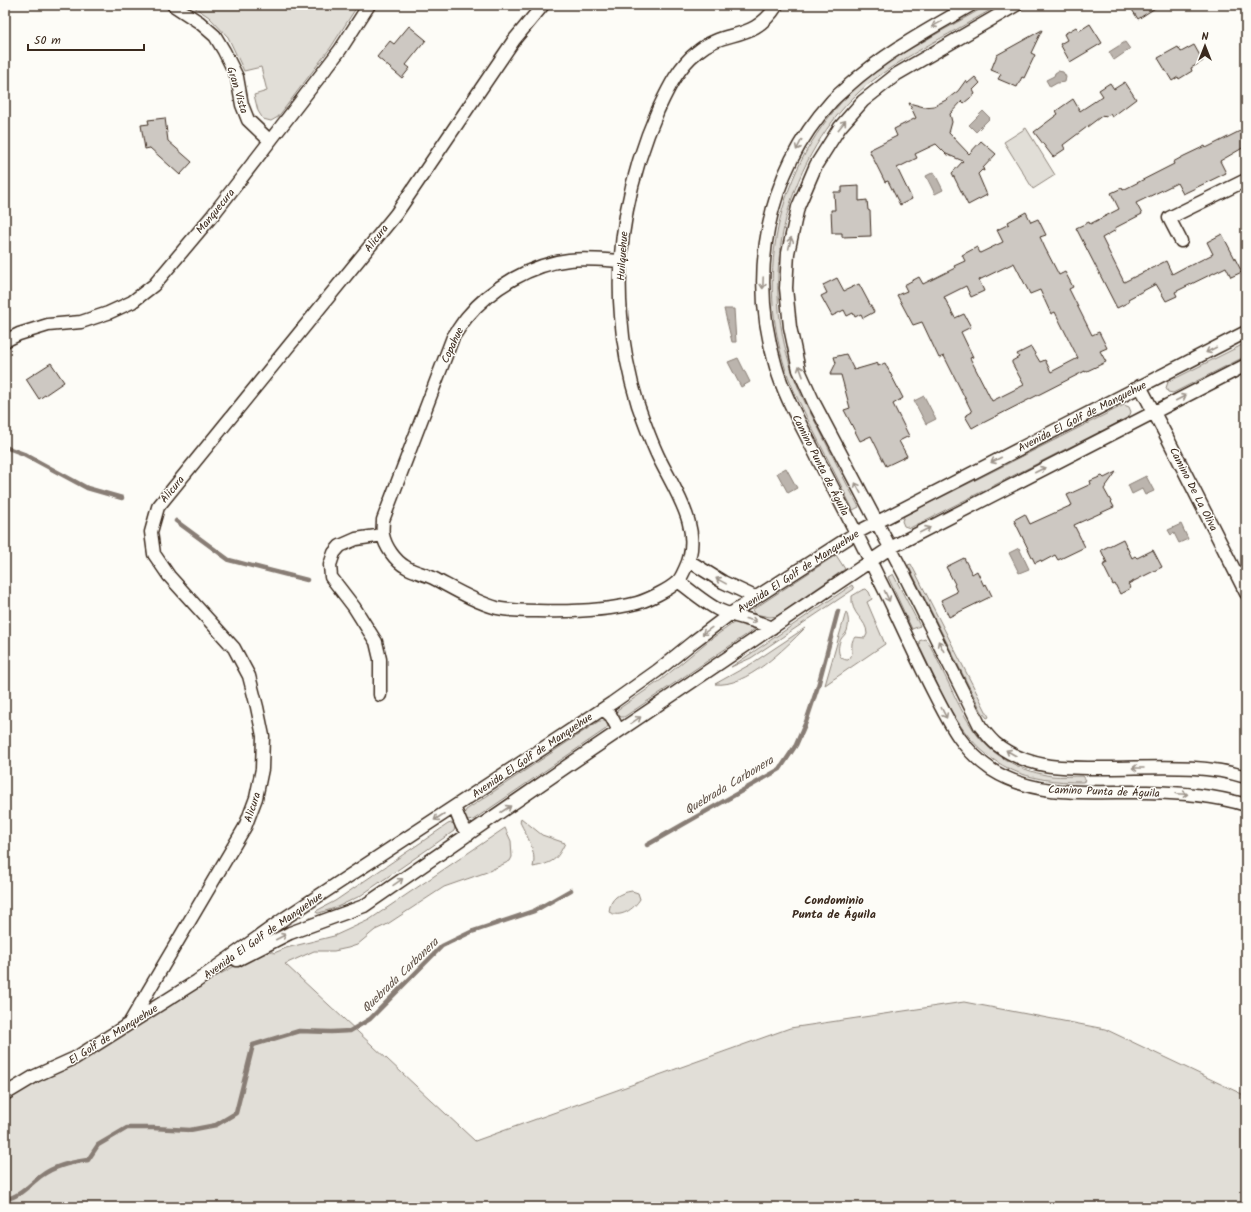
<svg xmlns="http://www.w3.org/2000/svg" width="1251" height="1212" viewBox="0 0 1251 1212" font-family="Kalam,sans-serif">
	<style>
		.green { fill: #e1ded7; stroke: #8e847a }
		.water { fill: #bbb4ad; stroke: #887d74 }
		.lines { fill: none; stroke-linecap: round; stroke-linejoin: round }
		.stream { stroke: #887d74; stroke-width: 4.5 }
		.building { fill: #cdc8c2; stroke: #3b2a1e; fill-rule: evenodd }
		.minor-casing { stroke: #3b2a1e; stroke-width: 15 }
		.minor { stroke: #fdfcf7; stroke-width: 12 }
		.oneway { stroke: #9c938a }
		.labels { text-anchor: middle; stroke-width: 3; stroke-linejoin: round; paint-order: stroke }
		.street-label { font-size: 11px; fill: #3b2a1e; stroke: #fdfcf7 }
		.water-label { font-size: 12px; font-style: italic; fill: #615349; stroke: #fdfcf7 }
		.neighbourhood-label { font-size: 12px; font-weight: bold; fill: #3b2a1e; stroke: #fdfcf7 }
	</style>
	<rect width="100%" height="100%" fill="#fdfcf7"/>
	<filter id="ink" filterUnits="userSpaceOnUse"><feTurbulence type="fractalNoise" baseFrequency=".025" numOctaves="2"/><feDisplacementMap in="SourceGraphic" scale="8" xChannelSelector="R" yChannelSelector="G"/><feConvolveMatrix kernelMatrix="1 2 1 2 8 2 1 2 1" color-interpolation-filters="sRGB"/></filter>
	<g filter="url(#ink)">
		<!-- green -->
		<path class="green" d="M191,5H358L331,47L278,117L271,121L263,119L258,111L254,95L267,91L261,67L244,71L228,37L209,17Z
			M988,5H999C977,18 954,31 932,43C906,58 881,72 859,92C782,165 757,283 796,382C802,398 811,414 819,429C832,455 845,481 859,507L853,510C839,481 824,452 810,424C800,403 789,383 783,361C752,252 789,135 880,67C895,57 910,49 926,40C946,28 967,17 988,5Z
			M1026,128L1055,175L1033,189L1004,142Z
			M1246,343V356L1173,393L1168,392L1166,388L1168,382Z
			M1124,405L1129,407L1131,412L1129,417L910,528L904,526L902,521L904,516Z
			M836,555L845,569L777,616L770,617L755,614L752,610Z
			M911,564L989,717L987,718L982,712L960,669L908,565Z
			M893,574L920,626L912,629L888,577Z
			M852,585L854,589L751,658L731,667Z
			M866,589L869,592L872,599L867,602L885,644L825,685L846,612C849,618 849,625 847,631C845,635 843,636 841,639C837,647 837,660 848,660C856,654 848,644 855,637L865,638L867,634C867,619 850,615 852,596L862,590Z
			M738,620L755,626V629L624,717H621L617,714V710L661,680L708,641Z
			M805,628C785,648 746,688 715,684L751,664Z
			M925,639C933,647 941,669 947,680C956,699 965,719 978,736C996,759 1025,772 1052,776C1062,777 1073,776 1083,776L1086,780L1083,782C1027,783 987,768 956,719C942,697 932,671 920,648L919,641Z
			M599,721H605L608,726L606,729L473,820L468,821L463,816L466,810Z
			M521,818L542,835L565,843C557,860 553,863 533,867C537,851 527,837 520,822Z
			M451,823L454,824L455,827L454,831L360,896L335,908L319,913H317L316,911L335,901L448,824Z
			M505,828L511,841L512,857L510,861L487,872L444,887L386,925L375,930L357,945L348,948L334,951H314L285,964L475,1141L790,1028L964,1002L1105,1029L1246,1096V1207H5V1094L267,948L274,953L286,948L334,936L369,920Z
			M632,891L638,893L640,899C634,909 620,919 609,912C610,898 619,893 632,891Z"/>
		<!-- water -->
		<path class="water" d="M1125,42L1130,49L1114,60L1109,52Z
			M1058,71L1063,72L1066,77L1065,82L1057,83L1050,87L1046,80L1054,76L1055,73Z
			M983,111L990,118L976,132L969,125Z
			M934,172L943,190L935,194L926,176Z
			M724,309H734L736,342H732Z
			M738,358L750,382L741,387L728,362Z
			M924,396L936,419L926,424L914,401Z
			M786,468L797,488L788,493L777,473Z
			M1146,476L1154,491L1145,495L1142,489L1132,494L1128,485Z
			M1181,524L1188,539L1179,543L1174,533L1171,535L1168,530Z
			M1019,548L1029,569L1019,573L1009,553Z"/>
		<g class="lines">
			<!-- stream -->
			<path class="stream" d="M5,447L24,454L87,488L122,498
				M176,521L229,560L307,580
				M647,845L780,769L796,745L806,722L818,686L838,611
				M5,1199C19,1198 30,1184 41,1176C56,1165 70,1163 88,1160L98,1145L127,1128H153L190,1130L216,1125L236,1113L253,1045L299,1031L331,1032L350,1031L370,1019L442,946L471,932L534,911L571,890"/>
		</g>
		<!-- building -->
		<path class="building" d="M1129,5H1160L1138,19Z
			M1090,24L1102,43L1070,62L1060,44L1067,40L1064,34L1076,27L1079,31Z
			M409,26L426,40L406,65L410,68L402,78L377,57L390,41L394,44Z
			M1042,30L1031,53L1035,55L1024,78L1022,77L1017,87L998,79L1001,74L991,70L997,55Z
			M1194,45L1203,61L1191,68L1192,71L1179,79L1178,77L1172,81L1158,58L1178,47L1181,52Z
			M975,77L980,83L973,90L975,94L964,103L962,101L950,114L952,122L949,133L969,154L981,141L996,154L983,168L984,171L982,170L978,174L987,195L968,205L952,173L963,161L946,154L936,144L915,154L917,158L897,168L912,199L900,205L888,181L885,182L869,150L897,136L894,129L916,118L909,103L924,107L934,106L946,100L958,91L966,80L968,83Z
			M1125,82L1136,99L1112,117L1110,114L1105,117L1103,115L1063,145L1065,149L1053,157L1034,132L1058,114L1056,111L1073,99L1080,111L1103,96L1099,90L1110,83L1114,89Z
			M165,118L168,141L192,162L180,175L150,148L145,149L141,125L149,124L148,120Z
			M1246,128V146L1220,161L1226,173L1183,194L1177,183L1136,203L1142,214L1115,228L1116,230L1102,238L1124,282L1166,261L1172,274L1187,266V267L1213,254L1207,242L1222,234L1242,272L1231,277L1226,267L1175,292L1177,296L1166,301L1156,284L1128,299L1129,302L1117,308L1076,228L1089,222L1090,224L1119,209L1111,193L1122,188L1123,190L1174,164L1173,162L1184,156L1205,146L1206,148Z
			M859,186V201L867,200L868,210L870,211L871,236L842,237V233H832L831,210H835L834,192H842V187Z
			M1026,212L1031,222L1038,219L1046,235L1040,237L1045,248L1059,275L1065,272L1073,287L1069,289L1092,335L1099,332L1107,348L1100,351L1106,362L1085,372V371L979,425V424L972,428L965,416L972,412L944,356L939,358L922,322L913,325L897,295L907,291L904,285L919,277L923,284L955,268L954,266L965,261L962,255L977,247L980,253L1003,242L997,230L1009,224L1008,222ZM1014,263L1030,294L1040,290L1051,314L1055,312L1078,358L1051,372L1045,360L1040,362L1031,347L1017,354L1019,357L1012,361V363L1024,385L992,401L970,358L973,357L961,332L971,327L964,314L955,318L944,297L966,286L971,297L984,291L979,280Z
			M837,278L844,291L859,284L874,312L863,318L861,314L855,317L853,313L847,316L844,310L832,316L821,296L827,293L823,285Z
			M846,354L854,370L878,363V366L885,363L903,398L893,404L909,436L899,441L907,456L886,466L871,436L860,441L844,410L850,408L841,375H830L836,363L834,357Z
			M51,363L64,382L39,399L26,379Z
			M1116,472L1104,489L1114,507L1074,525L1085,547L1058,560L1055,555L1042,562L1041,560L1035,563L1014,520L1025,514L1030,524L1072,505L1067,495L1091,484L1090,481L1102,476L1104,478Z
			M1123,539L1132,558L1135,556L1137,558L1153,550L1162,567L1128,584L1131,588L1120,594L1115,584L1113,585L1103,565L1107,563L1101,550Z
			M964,558L972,574L977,571L984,586L986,584L992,596L949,617L941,600L957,592L954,585L955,584L946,567Z"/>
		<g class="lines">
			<defs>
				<path id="minor" d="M173,5L199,22L215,36L224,51L237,77L242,105L248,120L270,141
					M971,5C928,30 886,52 848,86C843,91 836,96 831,102C766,174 748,274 776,367C784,395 799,421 812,447C834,491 858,535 879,579C898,616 914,654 933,691C949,722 961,749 992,770C1037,799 1095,791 1147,792C1180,793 1214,795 1246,805
					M1016,5L897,74L863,101L840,127L816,165L798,207L788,253L786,288L790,327L799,370L814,403L904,574L980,726C985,732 990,739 996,744C1030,770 1066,768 1107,768C1153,768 1201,763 1246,777
					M1181,241L1169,218L1246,180
					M620,261C603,260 586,258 569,260C531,264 491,288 467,317C462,323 458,330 453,337L383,520C383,524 382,530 383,535C385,546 395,561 406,567C414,572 425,574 433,578C454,589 475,602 497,608C510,611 525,611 537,611C571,612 605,611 637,603C648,600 670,589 677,582C681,579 683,573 685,569C705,530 674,490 658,456C650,439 644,422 638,405C629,376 623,346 621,316C615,246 630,174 658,110C668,89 678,67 697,52C725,28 753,43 777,5
					M5,341L19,334L48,325L81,322L108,313L132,302L154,285L212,216L270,141L340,50L369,5
					M1140,386L1169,441L1246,593
					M689,561L723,582L755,597
					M678,581C690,590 706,604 719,610C736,618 755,619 772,628
					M380,695V659L376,642L354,607L331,577L330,565L334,553L340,546L356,539L383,535
					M603,709L611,716L619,731
					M454,807L462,826L469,834
					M237,960L290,933L364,906L573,762L890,548L1246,365
					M130,1022L245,827L256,798L262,769L263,736L257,707L249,676L234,648L169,576L154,554L151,532L158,507L396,214L514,40L543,5
					M5,1094L35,1076L75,1058L197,981L285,918L612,703L657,671L693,642L730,614L856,533L1246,332"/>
			</defs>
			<!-- minor casing -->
			<use href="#minor" class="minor-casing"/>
			<!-- minor -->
			<use href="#minor" class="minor"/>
		</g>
		<!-- one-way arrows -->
		<defs><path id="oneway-shaft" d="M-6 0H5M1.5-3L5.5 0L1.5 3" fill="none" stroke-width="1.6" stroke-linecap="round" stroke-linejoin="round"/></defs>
		<g class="oneway">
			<use href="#oneway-shaft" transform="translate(937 24) rotate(151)"/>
			<use href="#oneway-shaft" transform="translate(842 125) rotate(-51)"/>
			<use href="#oneway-shaft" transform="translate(799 145) rotate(117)"/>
			<use href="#oneway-shaft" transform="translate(790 243) rotate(-77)"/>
			<use href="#oneway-shaft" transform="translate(763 283) rotate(92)"/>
			<use href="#oneway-shaft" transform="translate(1211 350) rotate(153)"/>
			<use href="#oneway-shaft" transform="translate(801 371) rotate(-110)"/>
			<use href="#oneway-shaft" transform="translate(1181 398) rotate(-27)"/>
			<use href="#oneway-shaft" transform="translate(996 460) rotate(153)"/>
			<use href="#oneway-shaft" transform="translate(1040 470) rotate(-27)"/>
			<use href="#oneway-shaft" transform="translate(858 488) rotate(-118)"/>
			<use href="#oneway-shaft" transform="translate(925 530) rotate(-27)"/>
			<use href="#oneway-shaft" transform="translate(721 581) rotate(-151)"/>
			<use href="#oneway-shaft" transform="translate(887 596) rotate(65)"/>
			<use href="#oneway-shaft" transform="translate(751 620) rotate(15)"/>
			<use href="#oneway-shaft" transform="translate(707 631) rotate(144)"/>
			<use href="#oneway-shaft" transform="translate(941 646) rotate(-117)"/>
			<use href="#oneway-shaft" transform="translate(944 713) rotate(63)"/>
			<use href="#oneway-shaft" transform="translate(636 720) rotate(-34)"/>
			<use href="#oneway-shaft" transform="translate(1011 753) rotate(-150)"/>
			<use href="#oneway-shaft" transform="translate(1138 768) rotate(180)"/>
			<use href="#oneway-shaft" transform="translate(1182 794) rotate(3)"/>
			<use href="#oneway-shaft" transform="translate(506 809) rotate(-33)"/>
			<use href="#oneway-shaft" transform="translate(439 817) rotate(147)"/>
			<use href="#oneway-shaft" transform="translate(398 882) rotate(-35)"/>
			<use href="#oneway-shaft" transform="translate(281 937) rotate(-27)"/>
		</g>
	</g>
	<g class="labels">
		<!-- street labels -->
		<g class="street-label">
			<text transform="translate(238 90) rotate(73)" y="4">Gran Vista</text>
			<text transform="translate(215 211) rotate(-51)" y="4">Manquecura</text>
			<text transform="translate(376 238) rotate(-52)" y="4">Alicura</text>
			<text transform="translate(622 256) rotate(-86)" y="4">Huilquehue</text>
			<text transform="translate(452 345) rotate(-65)" y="4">Copahue</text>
			<text transform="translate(1082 416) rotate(-27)" y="4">Avenida El Golf de Manquehue</text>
			<text transform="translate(821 465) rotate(63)" y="4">Camino Punta de Águila</text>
			<text transform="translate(172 489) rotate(-51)" y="4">Alicura</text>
			<text transform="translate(1194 489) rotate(63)" y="4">Camino De La Oliva</text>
			<text transform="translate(798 571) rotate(-33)" y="4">Avenida El Golf de Manquehue</text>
			<text transform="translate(532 755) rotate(-34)" y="4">Avenida El Golf de Manquehue</text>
			<text transform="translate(1104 791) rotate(2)" y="4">Camino Punta de Águila</text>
			<text transform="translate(252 807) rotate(-72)" y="4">Alicura</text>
			<text transform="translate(263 935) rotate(-35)" y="4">Avenida El Golf de Manquehue</text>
			<text transform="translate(113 1034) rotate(-32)" y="4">El Golf de Manquehue</text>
		</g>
		<!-- water labels -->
		<g class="water-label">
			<text transform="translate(729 785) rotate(-31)" y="4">Quebrada Carbonera</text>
			<text transform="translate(400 975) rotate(-44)" y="4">Quebrada Carbonera</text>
		</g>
		<!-- neighbourhood labels -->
		<g class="neighbourhood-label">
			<text x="834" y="904">Condominio<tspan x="834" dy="14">Punta de Águila</tspan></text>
		</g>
	</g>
	<!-- margin -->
	<rect width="1251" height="1212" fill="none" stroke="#fdfcf7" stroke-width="20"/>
	<rect x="10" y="10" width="1231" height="1192" fill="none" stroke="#3b2a1e" stroke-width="1.5" filter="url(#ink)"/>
	<!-- north arrow -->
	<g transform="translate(1205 46)" stroke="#fdfcf7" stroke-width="3" paint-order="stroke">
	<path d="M0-3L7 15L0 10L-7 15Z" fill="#3b2a1e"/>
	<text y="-6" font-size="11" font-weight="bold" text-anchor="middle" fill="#3b2a1e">N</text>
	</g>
	<!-- scale -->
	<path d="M28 44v6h116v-6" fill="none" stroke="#3b2a1e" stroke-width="2"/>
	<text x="34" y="44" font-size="12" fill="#3b2a1e" stroke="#fdfcf7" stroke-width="3" paint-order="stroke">50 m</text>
</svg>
